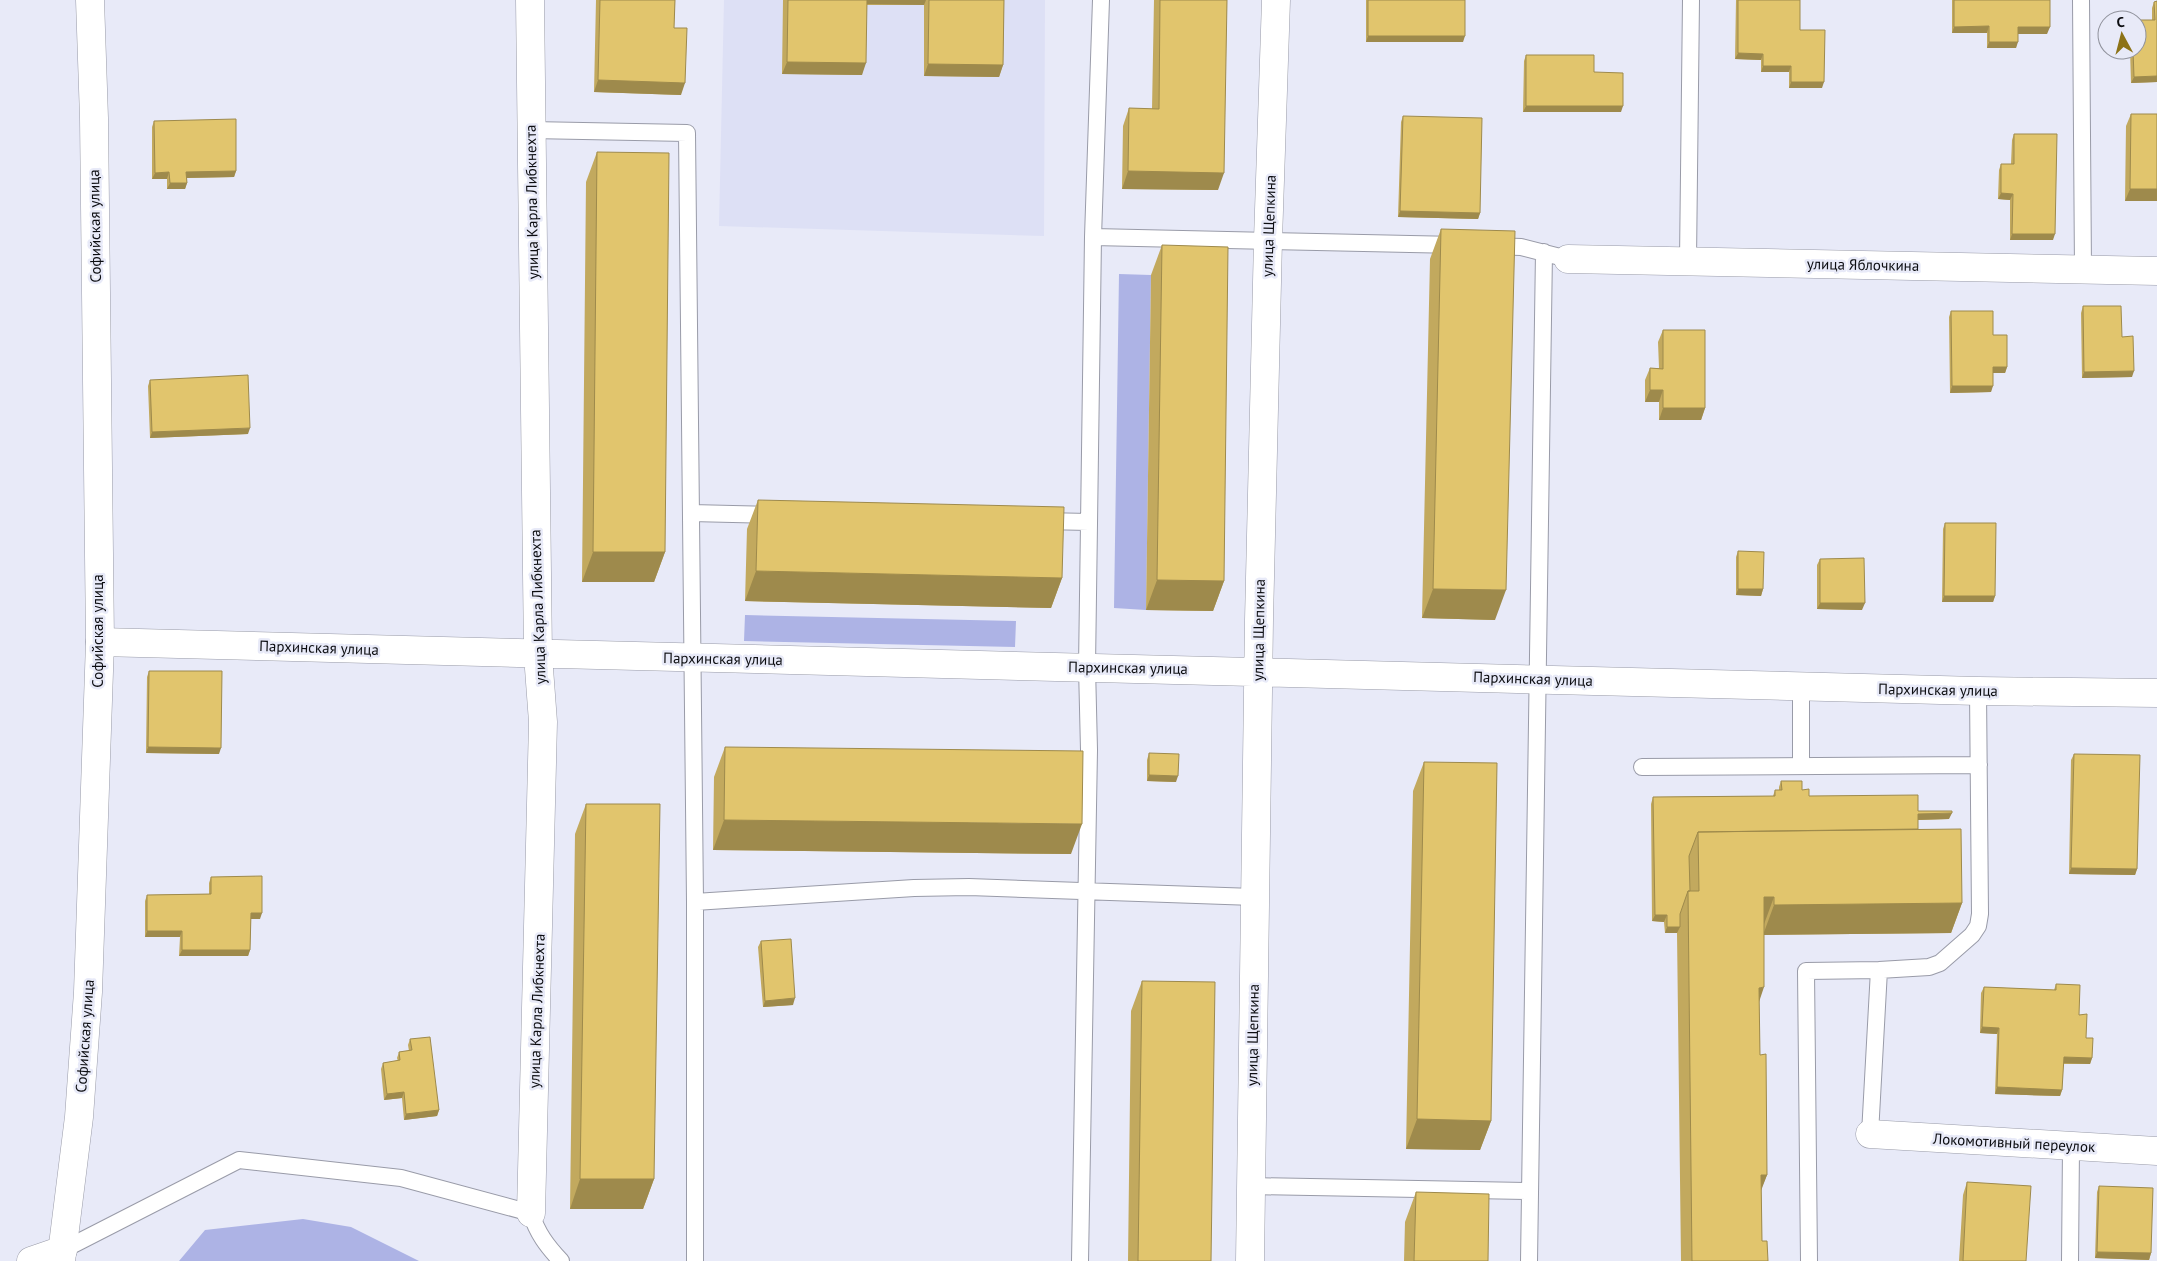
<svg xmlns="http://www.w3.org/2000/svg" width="2157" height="1261" viewBox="0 0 2157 1261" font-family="'PT Sans',sans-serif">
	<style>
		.built { fill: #dde0f5 }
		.green { fill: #adb3e5 }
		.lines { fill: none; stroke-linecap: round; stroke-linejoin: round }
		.lane-casing { stroke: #999ba8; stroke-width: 18 }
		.street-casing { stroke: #999ba8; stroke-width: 29 }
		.secondary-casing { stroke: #999ba8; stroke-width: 29 }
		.lane { stroke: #fff; stroke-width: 16 }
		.street { stroke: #fff; stroke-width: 28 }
		.secondary { stroke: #fff; stroke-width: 28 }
		.wall { fill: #c2a95e }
		.shaded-wall { fill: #9e8a4c }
		.building { fill: #e1c56d; stroke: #9e8a4c }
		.labels { text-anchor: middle; stroke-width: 5; stroke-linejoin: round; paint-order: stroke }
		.street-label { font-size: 15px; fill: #0c0d11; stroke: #e8eaf8 }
	</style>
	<rect width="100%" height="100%" fill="#e8eaf8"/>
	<!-- built -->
	<path class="built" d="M724,0H1045L1044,236L719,226Z"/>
	<!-- green -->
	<path class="green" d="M1119,274L1151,275L1146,610L1114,608Z
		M745,615L1016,621L1015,647L744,641Z
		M303,1219L351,1227L419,1261H179L205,1230Z"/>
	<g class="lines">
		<defs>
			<path id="lane" d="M2081,0L2083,270
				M531,130L687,133L695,902V1261
				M1093,237L1101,0
				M1492,246L1521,247L1568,259
				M1688,261L1691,0
				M691,513L774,515
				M1043,521L1089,522
				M1801,686V766
				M1642,767L1979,765
				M695,902L914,888L969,887L1254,897
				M1870,1134L1879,970
				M1251,1186L1529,1191
				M63,1250L239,1160L401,1178L531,1213C537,1233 547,1246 561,1261
				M1080,1261L1089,750L1087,667L1093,237L1457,245
				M1529,1261L1544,252
				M1809,1261L1806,971L1879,970L1929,967L1940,963L1972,935L1978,926L1980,914L1978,691
				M2070,1261L2071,1147"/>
			<path id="street" d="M530,0L538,655L543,722L531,1213
				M1568,259L2157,271
				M100,642L1978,691L2157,693
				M1870,1134L2157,1151
				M31,1261L63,1250
				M1250,1261L1259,620L1268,240L1276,0"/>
			<path id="secondary" d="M61,1261L79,1117L88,992L100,642L94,118L90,0"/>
		</defs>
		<!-- lane casing -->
		<use href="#lane" class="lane-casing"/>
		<!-- street casing -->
		<use href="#street" class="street-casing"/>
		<!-- secondary casing -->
		<use href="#secondary" class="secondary-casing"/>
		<!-- lane -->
		<use href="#lane" class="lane"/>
		<!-- street -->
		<use href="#street" class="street"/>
		<!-- secondary -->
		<use href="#secondary" class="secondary"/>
	</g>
	<!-- wall -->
	<path class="wall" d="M596,0H675L674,28L681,95L594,92Z
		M783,0H1004L1003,65L999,77L924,76V5H867L862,75L782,74Z
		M1154,0H1227L1218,190L1122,189L1123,126L1129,108L1152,109Z
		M1366,0H1465L1463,42H1366Z
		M1736,0H1800V30L1822,88H1789V72H1761V60L1735,59Z
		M1952,0H2050L2047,34H2018L2016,48H1987V33H1952Z
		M2157,1V82L2131,83L2130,50H2137L2152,20V8L2154,2Z
		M1526,55L1621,112H1523L1524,61Z
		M2131,114H2157V201H2125L2126,126Z
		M1403,116L1480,213L1478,219L1398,217L1401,122Z
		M154,121L236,171L234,177L187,178V183L185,189H167V179H152V127Z
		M2014,134L2053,240H2010V200L1998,199L1999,170L2001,164H2011L2012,140Z
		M597,152L665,552L654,582H582L586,182Z
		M1441,229L1495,620L1422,618L1430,259Z
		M1162,245L1224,581L1213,611L1146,610L1151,275Z
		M2083,306L2122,337L2132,377L2082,378L2081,313Z
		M1951,311L1993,335L2007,367L2005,373H1993L1991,392L1950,393L1949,317Z
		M1663,330L1705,408L1701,420H1659V402H1645V380L1650,368H1659L1658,342Z
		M150,380L248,434L150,438L148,386Z
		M758,500L1062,578L1051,608L745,601L747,529Z
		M1945,523L1995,596L1993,602H1942L1943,529Z
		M1738,551L1763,589L1761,596L1736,595V557Z
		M1820,559L1862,610L1817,609V565Z
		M149,671L219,754L146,753L147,677Z
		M725,747L1071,854L713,850L714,777Z
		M1149,753L1176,782L1147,781V760Z
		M2074,754L2137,869L2135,875L2069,874L2071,760Z
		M1424,762L1491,1121L1480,1150L1406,1149L1413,791Z
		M1781,781L1802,790L1809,796L1918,811L1949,819L1918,820V829L1962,903L1951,933L1764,935L1759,1002L1760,1055L1767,1175L1761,1189L1762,1241L1768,1261H1681L1677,933H1665L1664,922L1652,921L1651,804L1653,797L1773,796L1775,790H1779V787Z
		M586,804L654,1179L643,1209H570L575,834Z
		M211,877L260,919H251L250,950L248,956H179L180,937H145V901L147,895L209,894V883Z
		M761,941L793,1005L763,1007L758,947Z
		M1142,981L1211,1261H1128L1131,1011Z
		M2056,984L2079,1015L2092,1058L2090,1064H2063L2062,1090L2060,1096L1995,1094L1997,1034L1980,1033L1981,993L1984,987L2054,990Z
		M410,1039L439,1110L437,1116L404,1120L402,1098L384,1100L381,1069L383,1063L398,1061L397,1058L399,1052L409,1051L408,1045Z
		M1967,1182L2026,1261H1959L1963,1195Z
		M2099,1186L2151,1253L2149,1260L2095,1258L2097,1192Z
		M1416,1192L1488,1261H1404L1405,1222Z"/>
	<!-- shaded-wall -->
	<path class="shaded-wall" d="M865,0H926L924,5L863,4Z
		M1989,26L1987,33H1952L1954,27Z
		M2018,27H2050L2047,34H2015Z
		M1368,36H1465L1463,42H1366Z
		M1989,42H2018L2016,48H1987Z
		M1738,53L1763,54L1761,60L1735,59Z
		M787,62L866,63L862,75L782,74Z
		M928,64L1003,65L999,77L924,76Z
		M1763,66H1791L1789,72H1761Z
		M2157,76V82L2131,83L2134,77Z
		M598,80L685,83L681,95L594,92Z
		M1791,82H1824L1822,88H1789Z
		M1526,106H1623L1621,112H1523Z
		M236,171L234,177L184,178L186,172Z
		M1128,171L1224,173L1218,190L1122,189Z
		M169,172L167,179H152L155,173Z
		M170,183H187L185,189H167Z
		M2130,189H2157V201H2125Z
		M2001,193L2013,194L2010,200L1998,199Z
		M1400,211L1480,213L1478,219L1398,217Z
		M2012,234H2055L2053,240H2010Z
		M1993,367H2007L2005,373H1991Z
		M2134,371L2132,377L2082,378L2084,372Z
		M1952,386H1993L1991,392L1950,393Z
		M1650,390H1663L1659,402H1645Z
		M1663,408H1705L1701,420H1659Z
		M250,428L248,434L150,438L152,432Z
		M593,552H665L654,582H582Z
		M756,571L1062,578L1051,608L745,601Z
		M1157,580L1224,581L1213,611L1146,610Z
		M1433,589L1506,590L1495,620L1422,618Z
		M1738,589H1763L1761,596L1736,595Z
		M1944,596H1995L1993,602H1942Z
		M1820,603H1865L1862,610L1817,609Z
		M148,747L221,748L219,754L146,753Z
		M1149,775L1178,776L1176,782L1147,781Z
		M1952,813L1949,819L1916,820L1918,814Z
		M724,820L1082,824L1071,854L713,850Z
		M2071,868L2137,869L2135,875L2069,874Z
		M1764,897H1774L1763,927Z
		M1962,903L1951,933L1763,935L1774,905Z
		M251,913H262L260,919H248Z
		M1655,915H1667L1664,922L1652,921Z
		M1667,927H1680L1677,933H1665Z
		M147,931H182L180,937H145Z
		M182,950H250L248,956H179Z
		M1764,987L1754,1017L1759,988Z
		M795,998L793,1005L763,1007L765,1001Z
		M1982,1027L1999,1028L1997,1034L1980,1033Z
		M2064,1057L2092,1058L2090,1064L2061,1063Z
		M1997,1087L2062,1090L2060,1096L1995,1094Z
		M404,1092L402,1098L384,1100L387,1094Z
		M439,1110L437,1116L404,1120L406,1114Z
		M1417,1119L1491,1121L1480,1150L1406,1149Z
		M1761,1175H1767L1756,1204Z
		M580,1179H654L643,1209H570Z
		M2097,1252L2151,1253L2149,1260L2095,1258Z"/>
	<!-- building -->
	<path class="building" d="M600,0H675L674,28H687L685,83L598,80Z
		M788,0H867L866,63L787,62Z
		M929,0H1004L1003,65L928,64Z
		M1160,0H1227L1224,173L1128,171L1129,108L1159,109Z
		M1368,0H1465V36H1368Z
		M1738,0H1800V30H1825L1824,82H1791V66H1763V54L1738,53Z
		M1954,0H2050V27H2018V42H1989V26L1954,27Z
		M2157,1V76L2134,77L2133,50H2137V20H2155L2154,2Z
		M1526,55H1594V72L1623,73V106H1526Z
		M2131,114H2157V189H2130Z
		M1403,116L1482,118L1480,213L1400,211Z
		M236,119V171L186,172L187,183H170L169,172L155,173L154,121Z
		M2014,134H2057L2055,234H2012L2013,194L2001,193V164H2014Z
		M597,152L669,153L665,552H593Z
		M1441,229L1515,231L1506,590L1433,589Z
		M1162,245L1228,247L1224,581L1157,580Z
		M2083,306H2121L2122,337L2133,336L2134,371L2084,372Z
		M1951,311H1993V335H2007V367H1993V386H1952Z
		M1663,330H1705V408H1663V390H1650V368L1663,369Z
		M248,375L250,428L152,432L150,380Z
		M758,500L1064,507L1062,578L756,571Z
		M1945,523H1996L1995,596H1944Z
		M1738,551L1764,552L1763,589H1738Z
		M1864,558L1865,603H1820V559Z
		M149,671H222L221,748L148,747Z
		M725,747L1083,751L1082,824L724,820Z
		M1149,753L1179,754L1178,776L1149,775Z
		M2074,754L2140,755L2137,869L2071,868Z
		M1424,762L1497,763L1491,1121L1417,1119Z
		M1781,781H1802V790L1809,789V796L1918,795V811H1952V813L1918,814V829L1698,832L1689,856L1690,891H1688L1680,914V927H1667V915H1655L1653,797L1775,796V790H1782Z
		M586,804H660L654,1179H580Z
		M1961,829L1962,903L1774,905V897H1764V987L1759,988L1760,1055L1766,1054L1767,1175H1761L1762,1241H1767L1768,1261H1692L1688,891H1699L1698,832Z
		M262,876V913H251L250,950H182V931H147V895L211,894V877Z
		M791,939L795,998L765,1001L761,941Z
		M1142,981L1215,982L1211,1261H1138Z
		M2056,984L2080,985L2079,1015L2087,1014L2086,1038H2093L2092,1058L2064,1057L2062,1090L1997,1087L1999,1028L1982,1027L1984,987L2056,990Z
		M430,1037L439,1110L406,1114L404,1092L387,1094L383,1063L400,1060L399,1052L412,1050L410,1039Z
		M1967,1182L2031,1186L2026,1261H1963Z
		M2099,1186L2153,1188L2151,1253L2097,1252Z
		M1416,1192L1489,1194L1488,1261H1414Z"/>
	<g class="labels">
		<!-- street labels -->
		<g class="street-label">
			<text transform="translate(532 202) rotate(-91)" y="5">улица Карла Либкнехта</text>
			<text transform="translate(95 226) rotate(-91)" y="5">Софийская улица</text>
			<text transform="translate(1269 226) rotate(-88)" y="5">улица Щепкина</text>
			<text transform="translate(1863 265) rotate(1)" y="5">улица Яблочкина</text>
			<text transform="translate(538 607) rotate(-92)" y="5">улица Карла Либкнехта</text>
			<text transform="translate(1259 630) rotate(-89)" y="5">улица Щепкина</text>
			<text transform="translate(98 631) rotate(-90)" y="5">Софийская улица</text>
			<text transform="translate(319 648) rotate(2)" y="5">Пархинская улица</text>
			<text transform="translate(723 659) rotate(1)" y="5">Пархинская улица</text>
			<text transform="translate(1128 668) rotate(1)" y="5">Пархинская улица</text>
			<text transform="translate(1533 679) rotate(2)" y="5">Пархинская улица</text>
			<text transform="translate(1938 690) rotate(1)" y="5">Пархинская улица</text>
			<text transform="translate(537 1011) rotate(-88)" y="5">улица Карла Либкнехта</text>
			<text transform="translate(1253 1035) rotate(-89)" y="5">улица Щепкина</text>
			<text transform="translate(85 1036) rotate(-86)" y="5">Софийская улица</text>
			<text transform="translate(2014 1143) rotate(3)" y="5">Локомотивный переулок</text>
		</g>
	</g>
	<!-- north arrow -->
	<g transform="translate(2122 35) rotate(353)"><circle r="24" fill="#e8eaf8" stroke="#90929c"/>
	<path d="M0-4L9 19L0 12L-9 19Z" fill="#8d7317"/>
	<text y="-8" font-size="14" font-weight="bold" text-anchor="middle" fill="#0c0d11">С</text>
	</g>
</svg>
